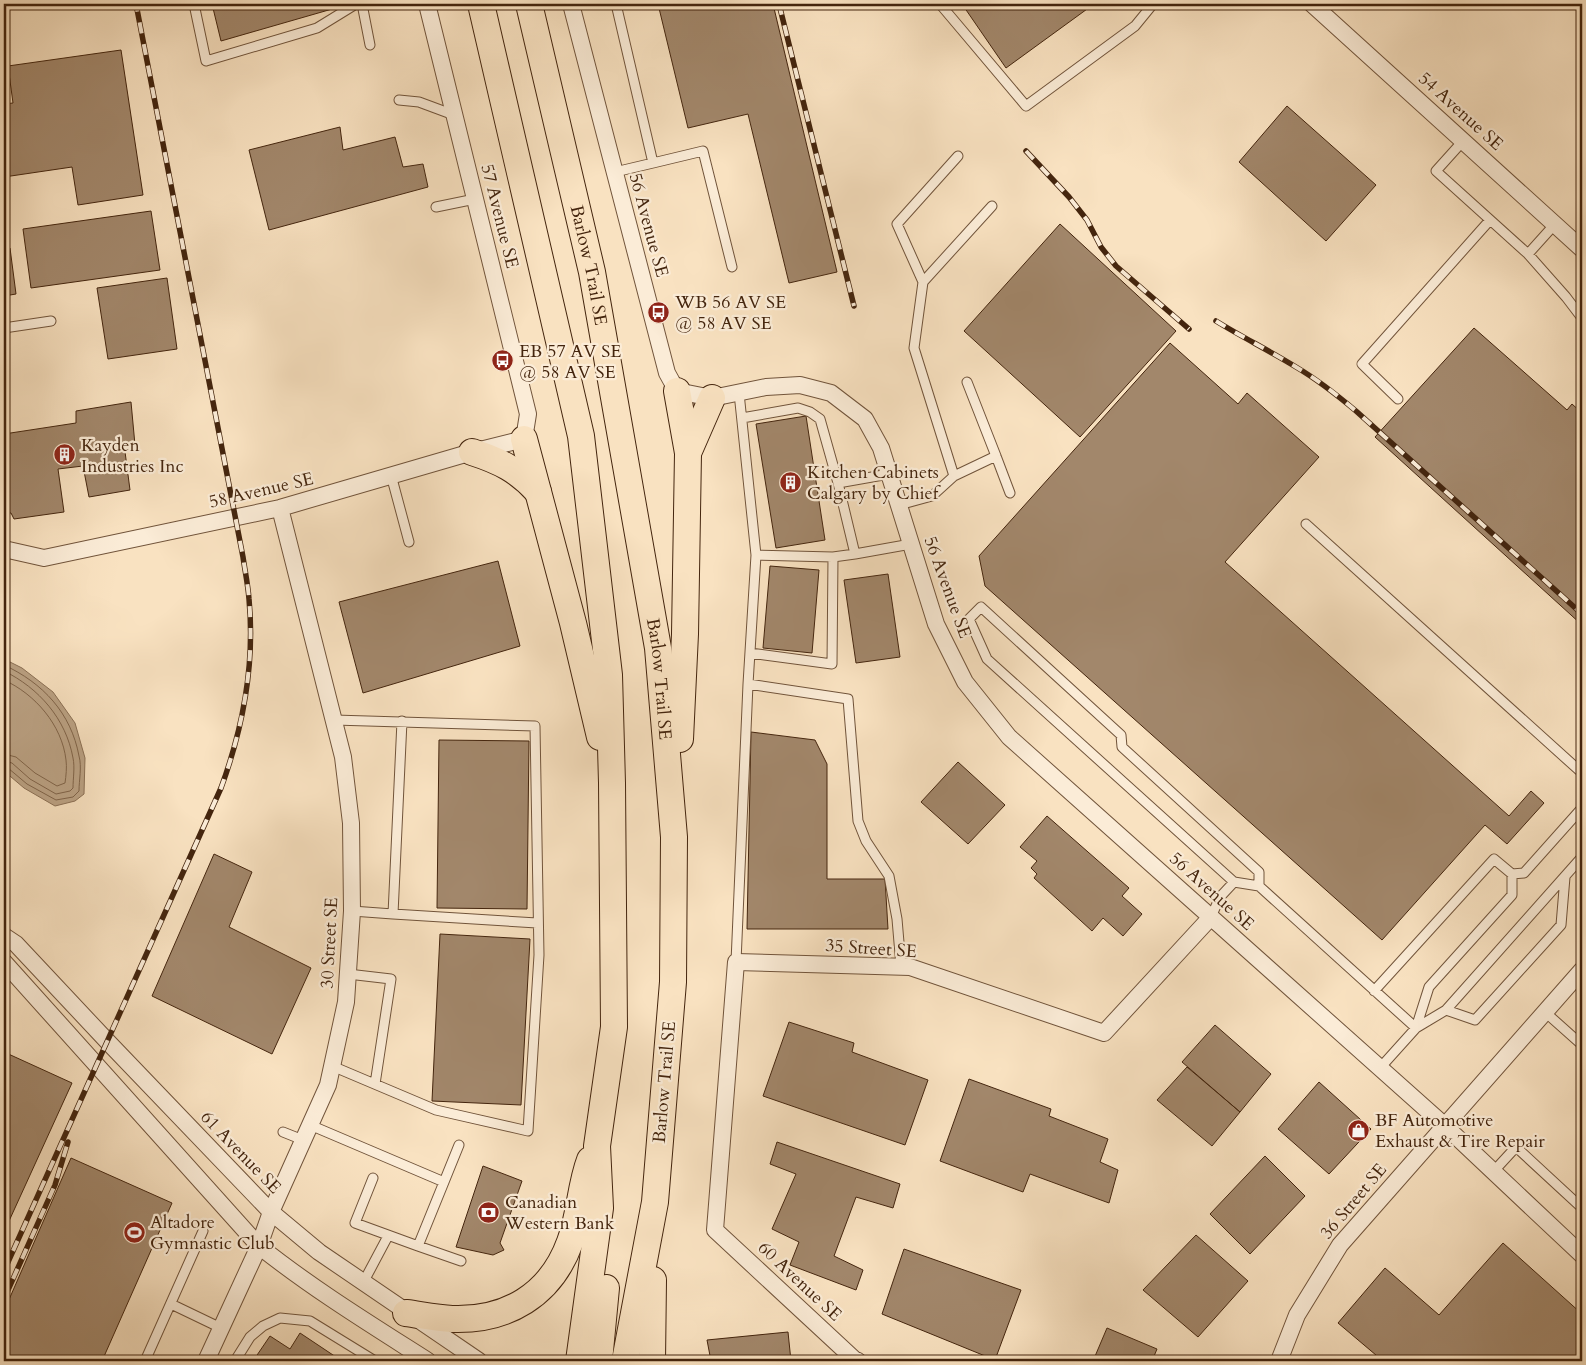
<svg xmlns="http://www.w3.org/2000/svg" width="1586" height="1365" viewBox="0 0 1586 1365" font-family="Cardo,serif">
	<style>
		.water { fill: #bba284; stroke: #8b7055 }
		.lines { fill: none; stroke-linecap: round; stroke-linejoin: round }
		.shore { stroke: #806449; stroke-width: 1 }
		.building { fill: #a2876b; stroke: #44250e }
		.lane-casing { stroke: #71543b; stroke-width: 11 }
		.street-casing { stroke: #71543b; stroke-width: 18 }
		.primary-casing { stroke: #44250e; stroke-width: 28 }
		.lane { stroke: #fbecd7; stroke-width: 9 }
		.street { stroke: #fbecd7; stroke-width: 16 }
		.primary { stroke: #f9e2c1; stroke-width: 26 }
		.rail-casing { stroke: #44250e; stroke-width: 5.5 }
		.rail { stroke: #fbecd7; stroke-width: 4; stroke-dasharray: 11; stroke-linecap: butt }
		.labels { text-anchor: middle; stroke-width: 4.5; stroke-linejoin: round; paint-order: stroke }
		.street-label { font-size: 18px; fill: #44250e; stroke: #fbecd7 }
		.poi-label { font-size: 18px; fill: #44250e; stroke: #fbecd7; text-anchor: start }
	</style>
	<rect width="100%" height="100%" fill="#f9e2c1"/>
	<filter id="stains"><feTurbulence type="fractalNoise" baseFrequency=".004" numOctaves="4"/><feColorMatrix values="0 0 0 0 .2 0 0 0 0 .09 0 0 0 0 .02 0 0 0 .5 -.17"/></filter>
	<radialGradient id="worn" r=".72"><stop offset=".6" stop-color="#630" stop-opacity="0"/><stop offset="1" stop-color="#630" stop-opacity=".3"/></radialGradient>
	<!-- water -->
	<path class="water" d="M4,659L22,668L53,692L75,723L85,758L84,794L75,801L55,806L24,788L4,771Z"/>
	<g class="lines">
		<!-- shore -->
		<path class="shore" d="M4,665C43,683 71,713 79,756C82,767 79,780 79,791L73,797L56,800L27,784L8,768H4
			M4,671C39,688 66,719 73,758C75,767 73,779 73,788L70,791L56,794L30,779L12,763L4,761
			M4,680C35,694 62,725 66,760C67,767 66,776 65,783L57,786L35,773L16,757L4,754"/>
	</g>
	<!-- building -->
	<path class="building" d="M212,4H345L346,5L221,41Z
		M658,4H773L837,272L789,283L748,114L688,128Z
		M962,4H1094L1006,68Z
		M121,50L143,195L78,205L72,167L4,177V104L13,103L8,66Z
		M1287,106L1376,185L1326,241L1239,162Z
		M340,127L343,150L395,137L403,167L423,164L428,187L269,230L249,150Z
		M151,211L160,270L31,288L23,229Z
		M1060,224L1176,331L1080,437L964,331Z
		M4,248H10L16,294L4,296Z
		M167,278L177,349L108,359L97,288Z
		M1474,328L1567,410L1572,404L1582,413V625L1375,437Z
		M1170,343L1238,404L1247,393L1319,457L1225,562L1509,816L1531,791L1544,803L1507,844L1485,825L1382,940L985,586L979,556Z
		M131,402L135,445L124,444L130,490L89,497L83,466L58,469L64,512L14,519L11,513H4V434L76,423V411Z
		M806,416L825,540L776,548L756,424Z
		M498,561L520,646L363,693L339,602Z
		M770,566L819,570L812,653L763,648Z
		M888,574L900,657L856,663L844,580Z
		M751,732L815,740L827,764V879H885L888,929H747Z
		M439,740L529,741L527,909L437,908Z
		M958,762L1005,805L968,844L921,802Z
		M1047,816L1129,888L1122,896L1142,914L1123,936L1103,918L1092,931L1034,878L1037,874L1031,868L1037,861L1020,847Z
		M214,854L252,872L229,927L311,968L272,1054L152,996Z
		M440,934L530,939L521,1105L432,1101Z
		M789,1022L854,1043L852,1052L928,1080L905,1145L763,1096Z
		M1215,1025L1271,1074L1240,1112L1182,1062Z
		M4,1052L72,1083L4,1232Z
		M1187,1067L1240,1112L1212,1146L1157,1100Z
		M969,1079L1051,1109L1049,1116L1108,1139L1100,1162L1118,1170L1109,1203L1030,1174L1023,1192L940,1161Z
		M1319,1082L1371,1129L1329,1174L1278,1129Z
		M777,1142L900,1184L893,1208L856,1197L834,1256L863,1270L856,1290L790,1265L799,1242L772,1229L796,1174L770,1164Z
		M1265,1156L1305,1196L1250,1254L1210,1214Z
		M71,1158L172,1203L102,1361H4V1311Z
		M483,1166L522,1181L500,1243L504,1250L493,1255L456,1247Z
		M1196,1235L1248,1281L1198,1337L1143,1290Z
		M1503,1243L1582,1314V1361H1383L1338,1323L1385,1268L1439,1315Z
		M904,1249L1021,1290L995,1360L882,1314Z
		M1107,1328L1157,1349L1152,1361H1093Z
		M788,1332L791,1361H711L707,1340Z
		M300,1333L342,1361H253L270,1336L290,1349Z"/>
	<g class="lines">
		<defs>
			<path id="lane" d="M194,4L206,61L317,28L356,4
				M362,4L370,45
				M616,4L653,163L703,151L732,267
				M940,4L1026,106L1135,26L1153,4
				M399,100L419,102L454,115
				M1463,141L1436,171L1528,254L1555,224
				M958,156L897,224L923,282L992,206
				M615,172L653,163
				M436,207L475,199
				M1528,254L1566,297L1582,318
				M923,282L914,348L954,476L996,456L1010,493
				M4,328L51,321
				M967,382L996,456
				M739,393L756,555L748,684
				M1398,399L1362,364L1490,220
				M742,418L798,408L810,412L820,419L838,483L889,474
				M391,475L409,542
				M838,483L855,554L911,544
				M899,505L932,496L954,476
				M1306,524L1582,773
				M756,555L833,557L855,554
				M750,653L832,664L833,557
				M1512,874L1524,873L1582,808
				M1234,882L1259,886L1416,1028L1380,1068
				M352,911L393,914L402,721
				M393,914L537,923
				M1211,917L1220,897L1234,882L987,659L969,619L981,607L1121,735L1122,747L1259,872V886
				M736,962L748,684L848,699L858,821L866,841L889,876L897,919L901,966
				M348,974L391,979L375,1084
				M1374,991L1494,859L1512,874V895L1429,987L1416,1028
				M1446,1010L1475,1020L1561,925L1565,877
				M1545,1012L1582,1045
				M1416,1028L1446,1010L1582,857
				M332,1066L436,1110L528,1131L539,955L535,726L334,720
				M310,1125L444,1182L459,1145
				M283,1132L303,1140
				M1493,1172L1516,1147L1582,1208
				M373,1178L355,1223L418,1246L444,1182
				M418,1246L461,1261
				M363,1283L388,1236
				M171,1304L221,1328
				M145,1361L203,1231
				M235,1361L250,1337L263,1326L280,1318L310,1321L375,1361"/>
			<path id="street" d="M571,4L667,373L677,391L712,398L766,387L800,385L831,393L865,419L881,448L936,624L965,682L1009,737L1445,1126L1582,1255
				M1312,4L1582,249
				M4,549L44,558L280,508L472,452L524,439L528,414L427,4
				M4,936L16,944L108,1042L271,1212L319,1252L479,1361
				M4,962L259,1246C313,1289 370,1324 428,1361
				M206,1361L259,1246L271,1212L328,1085L346,1002L352,911L351,823L343,757L280,508
				M858,1361L854,1359L715,1230L736,962L910,967L1104,1033L1211,917
				M1279,1361L1297,1315L1340,1245L1582,970"/>
			<g id="primary">
				<path d="M481,4L581,436L609,675L612,783L614,1027L597,1146L600,1208L579,1361"/>
				<path id="s1" d="M529,4L592,272L658,648L674,837L673,982L655,1202L625,1361"/>
				<path d="M677,391L688,453L685,634L680,739"/>
				<path d="M524,439L573,623L600,737"/>
				<path d="M472,452C500,461 518,470 538,492"/>
				<path d="M688,453L712,398"/>
				<path d="M406,1313C421,1315 437,1318 452,1319C507,1321 551,1295 570,1242C580,1216 580,1186 590,1160"/>
				<path d="M599,1361L606,1288"/>
				<path d="M652,1361L653,1280"/>
			</g>
		</defs>
		<!-- lane casing -->
		<use href="#lane" class="lane-casing"/>
		<!-- street casing -->
		<use href="#street" class="street-casing"/>
		<!-- primary casing -->
		<use href="#primary" class="primary-casing"/>
		<!-- lane -->
		<use href="#lane" class="lane"/>
		<!-- street -->
		<use href="#street" class="street"/>
		<!-- primary -->
		<use href="#primary" class="primary"/>
		<defs>
			<path id="rail" d="M779,4L854,306
				M1026,151L1069,197L1087,220L1101,247L1116,266L1189,329
				M1216,321C1242,337 1270,351 1296,367C1318,380 1337,395 1356,411L1582,614
				M4,1271L221,788C243,728 255,663 249,599C248,585 245,571 243,557L136,4
				M4,1299L55,1185L68,1142"/>
		</defs>
		<!-- rail casing -->
		<use href="#rail" class="rail-casing"/>
		<!-- rail -->
		<use href="#rail" class="rail"/>
	</g>
	<!-- icons -->
	<defs>
		<symbol id="bus-disc" viewBox="-11 -11 22 22"><circle r="9.5" fill="#8f2418" stroke="#fbecd7"/><path d="M-5-6H5V4H4V6H2V4H-2V6H-4V4H-5ZM-3.5-4V0h7V-4ZM-3.5 1.2v1.5H-2V1.2ZM2 1.2v1.5H3.5V1.2Z" fill="#fff"/></symbol>
		<symbol id="building-disc" viewBox="-11 -11 22 22"><circle r="9.5" fill="#8f2418" stroke="#fbecd7"/><path d="M-4-6H4V6H1V3H-1V6H-4ZM-2.5-4.3h1.7v1.8h-1.7ZM.8-4.3h1.7v1.8H.8ZM-2.5-1h1.7V.8h-1.7ZM.8-1h1.7V.8H.8Z" fill="#fff"/></symbol>
		<symbol id="shop-disc" viewBox="-11 -11 22 22"><circle r="9.5" fill="#8f2418" stroke="#fbecd7"/><path d="M-5-2.5h2.3a2.7 3.5 0 0 1 5.4 0H5L5.5 6h-11ZM-1.5-2.5h3a1.5 2.3 0 0 0-3 0Z" fill="#fff"/></symbol>
		<symbol id="bank-disc" viewBox="-11 -11 22 22"><circle r="9.5" fill="#8f2418" stroke="#fbecd7"/><path d="M-6-4H6V4H-6ZM0-2.3a2.3 2.3 0 1 0 0 4.6a2.3 2.3 0 1 0 0-4.6Z" fill="#fff"/></symbol>
		<symbol id="stadium-disc" viewBox="-11 -11 22 22"><circle r="9.5" fill="#8f2418" stroke="#fbecd7"/><path d="M0-5a6.5 5 0 1 0 0 10a6.5 5 0 1 0 0-10ZM-3.5-1.8h7v3.6h-7Z" fill="#fff"/></symbol>
	</defs>
	<g fill-rule="evenodd">
		<use href="#bus-disc" x="646" y="300" width="25" height="25"/>
		<use href="#bus-disc" x="490" y="348" width="25" height="25"/>
		<use href="#building-disc" x="52" y="442" width="25" height="25"/>
		<use href="#building-disc" x="778" y="470" width="25" height="25"/>
		<use href="#shop-disc" x="1346" y="1118" width="25" height="25"/>
		<use href="#bank-disc" x="476" y="1200" width="25" height="25"/>
		<use href="#stadium-disc" x="122" y="1220" width="25" height="25"/>
	</g>
	<g class="labels">
		<!-- street labels -->
		<g class="street-label">
			<text transform="translate(1461 111) rotate(42)" y="6">54 Avenue SE</text>
			<text transform="translate(500 216) rotate(76)" y="6">57 Avenue SE</text>
			<text transform="translate(649 225) rotate(75)" y="6">56 Avenue SE</text>
			<text dy="6" stroke="none"><textPath href="#s1" startOffset="268">Barlow Trail SE</textPath></text>
			<text transform="translate(261 490) rotate(-13)" y="6">58 Avenue SE</text>
			<text transform="translate(948 587) rotate(70)" y="6">56 Avenue SE</text>
			<text dy="6" stroke="none"><textPath href="#s1" startOffset="688">Barlow Trail SE</textPath></text>
			<text transform="translate(1212 891) rotate(42)" y="6">56 Avenue SE</text>
			<text transform="translate(329 943) rotate(-87)" y="6">30 Street SE</text>
			<text transform="translate(871 948) rotate(4)" y="6">35 Street SE</text>
			<text transform="translate(664 1082) rotate(-85)" y="6">Barlow Trail SE</text>
			<text transform="translate(241 1152) rotate(46)" y="6">61 Avenue SE</text>
			<text transform="translate(1353 1201) rotate(-50)" y="6">36 Street SE</text>
			<text transform="translate(800 1281) rotate(43)" y="6">60 Avenue SE</text>
		</g>
		<!-- poi labels -->
		<g class="poi-label">
			<text x="675" y="308">WB 56 AV SE<tspan x="675" dy="21">@ 58 AV SE</tspan></text>
			<text x="519" y="357">EB 57 AV SE<tspan x="519" dy="21">@ 58 AV SE</tspan></text>
			<text x="81" y="451">Kayden<tspan x="81" dy="21">Industries Inc</tspan></text>
			<text x="807" y="478">Kitchen Cabinets<tspan x="807" dy="21">Calgary by Chief</tspan></text>
			<text x="1375" y="1126">BF Automotive<tspan x="1375" dy="21">Exhaust &amp; Tire Repair</tspan></text>
			<text x="505" y="1208">Canadian<tspan x="505" dy="21">Western Bank</tspan></text>
			<text x="150" y="1228">Altadore<tspan x="150" dy="21">Gymnastic Club</tspan></text>
		</g>
	</g>
	<!-- margin -->
	<rect width="1586" height="1365" fill="none" stroke="#f9e2c1" stroke-width="20"/>
	<rect x="5" y="5" width="1576" height="1355" fill="none" stroke="#44250e" stroke-width="2.5"/>
	<rect x="10" y="10" width="1566" height="1345" fill="none" stroke="#44250e"/>
	<rect width="100%" height="100%" filter="url(#stains)"/>
	<rect width="100%" height="100%" fill="url(#worn)"/>
</svg>
